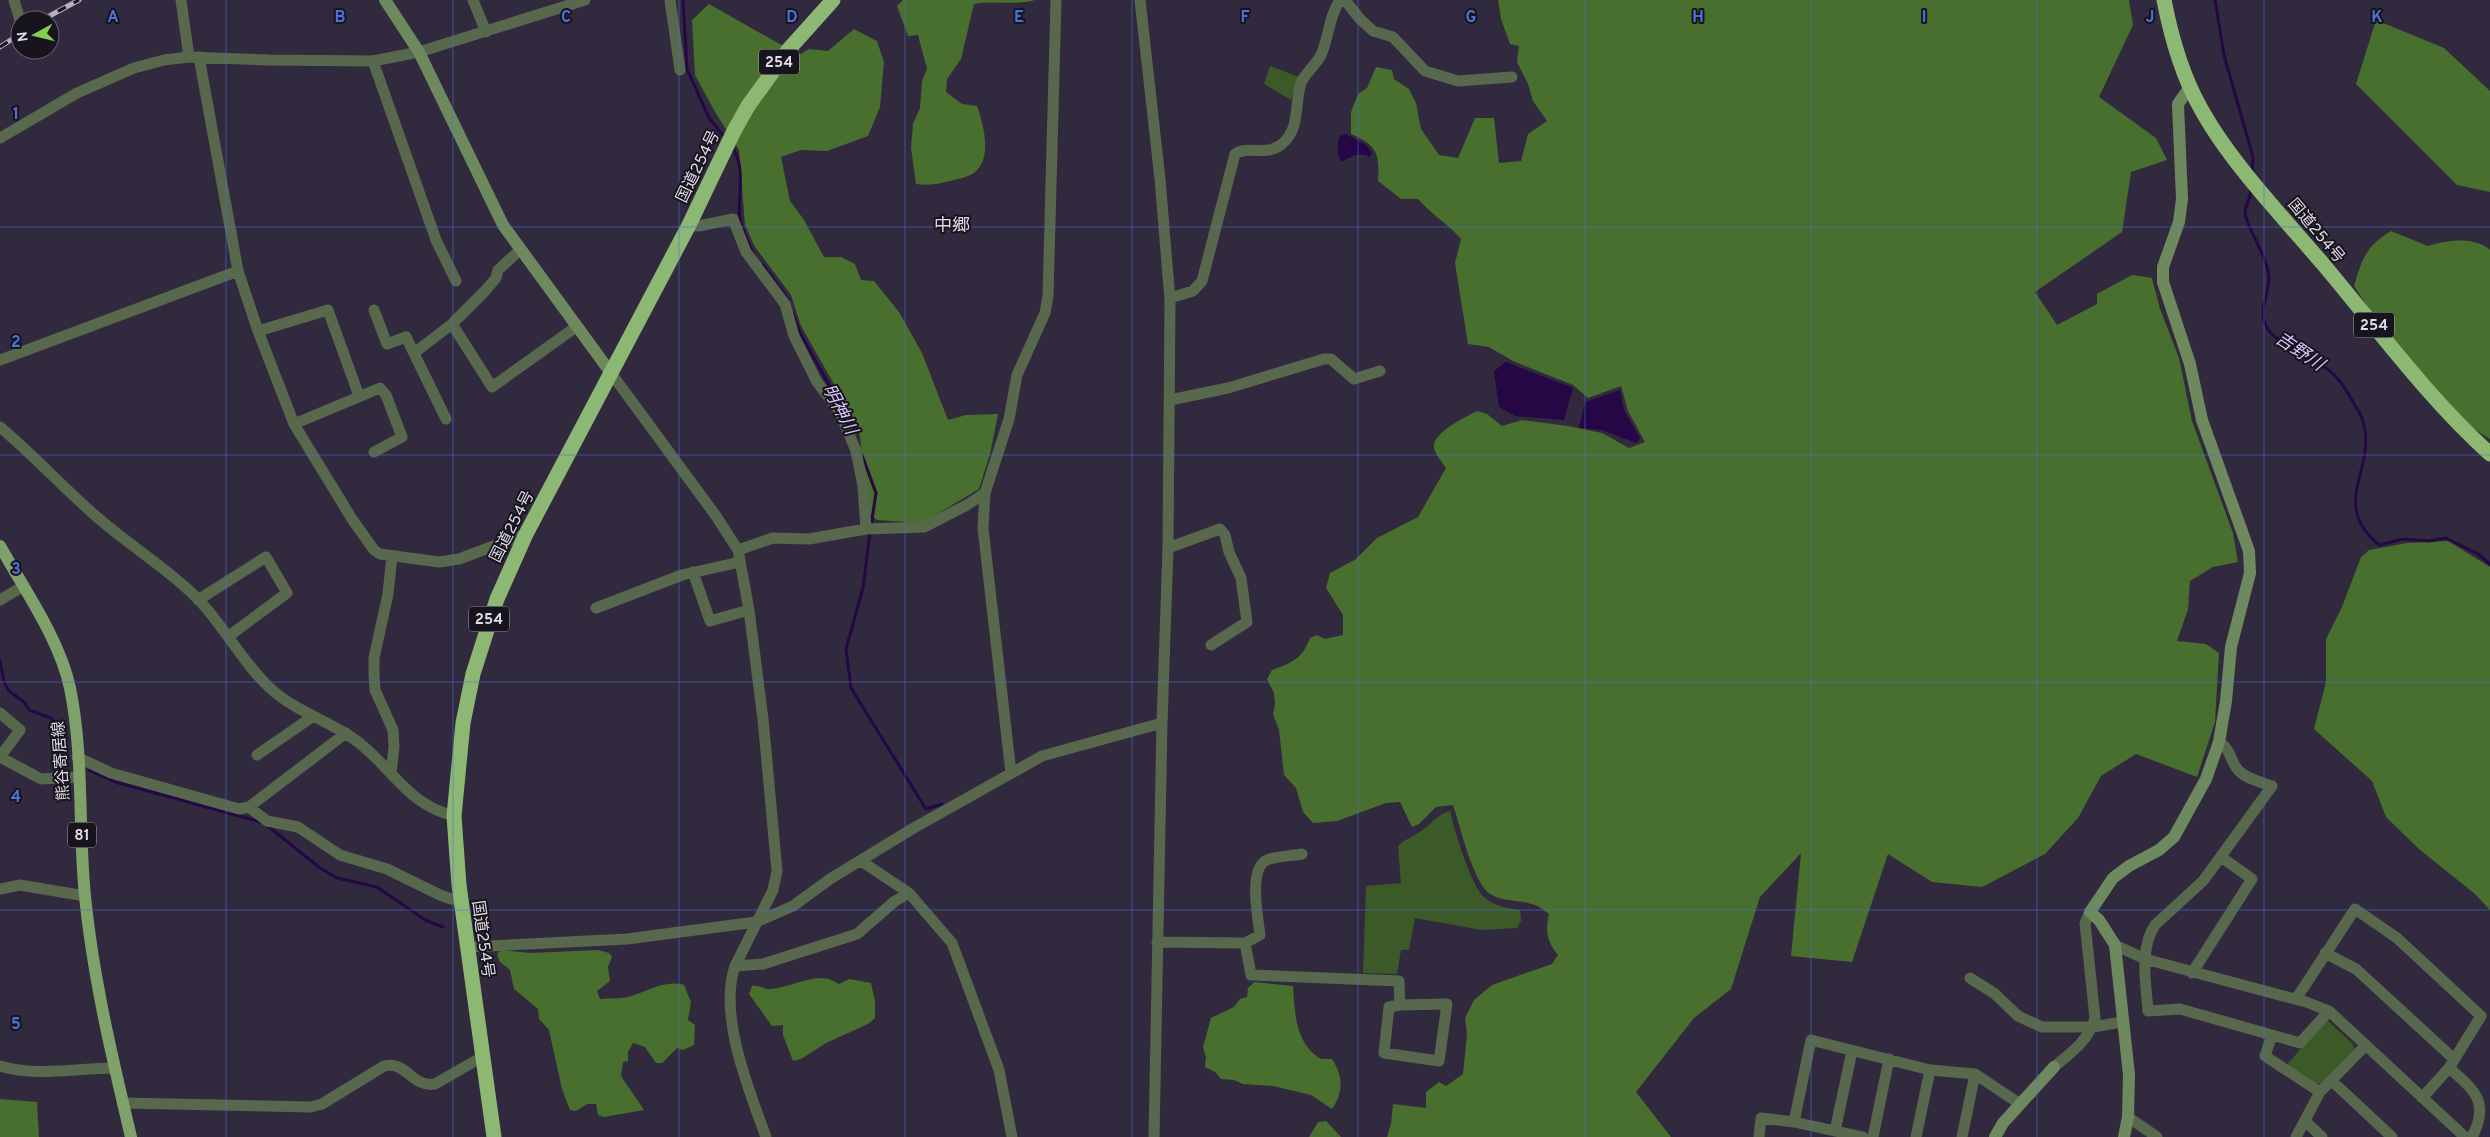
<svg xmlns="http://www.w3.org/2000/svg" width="2490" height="1137" viewBox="0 0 2490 1137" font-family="Overpass,'Noto Sans JP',sans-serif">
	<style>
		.green { fill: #3b5a27 }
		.forest { fill: #486f2d }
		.water { fill: #240744 }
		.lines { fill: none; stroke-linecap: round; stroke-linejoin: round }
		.stream { stroke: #240744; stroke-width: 3 }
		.street { stroke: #57684d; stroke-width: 11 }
		.secondary { stroke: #6d895d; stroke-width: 12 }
		.primary { stroke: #7ea269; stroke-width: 12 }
		.highway { stroke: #8db874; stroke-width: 15 }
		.rail-casing { stroke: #b6b1c0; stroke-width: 5 }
		.rail { stroke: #17141d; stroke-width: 3; stroke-dasharray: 9; stroke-linecap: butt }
		.grid { fill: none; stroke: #4e71dc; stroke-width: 1; stroke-opacity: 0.55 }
		.labels { text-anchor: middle; stroke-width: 4; stroke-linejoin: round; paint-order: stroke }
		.shield { fill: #17141d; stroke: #a39fab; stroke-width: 1 }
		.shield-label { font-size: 15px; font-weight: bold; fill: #dfdbe8 }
		.street-label { font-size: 16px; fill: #dfdbe8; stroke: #17141d }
		.neighbourhood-label { font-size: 18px; fill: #dfdbe8; stroke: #17141d }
		.water-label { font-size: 18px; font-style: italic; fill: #d7c5fe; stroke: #17141d }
		.grid-label { font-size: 16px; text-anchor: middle; font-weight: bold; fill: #4e71dc; stroke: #17141d; stroke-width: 4; stroke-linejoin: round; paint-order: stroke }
	</style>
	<rect width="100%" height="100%" fill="#312a3e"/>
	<!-- green -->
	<path class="green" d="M1270,66L1299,77L1291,100L1264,84Z
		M1450,811C1454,829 1471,886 1484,897C1494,906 1507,908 1520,910L1521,921L1517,928L1482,930L1415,918L1409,950H1401L1397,974L1363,973L1366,886L1401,883L1398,846C1405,839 1413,837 1421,831C1432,825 1435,815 1450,811Z
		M2326,1019L2353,1044L2354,1049L2323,1083L2312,1084L2286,1066Z"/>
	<!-- forest -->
	<path class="forest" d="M903,0H1035C1015,6 994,0 974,4L961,59L947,79L946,92L962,104L977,106C983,123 993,158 975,172C969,177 958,179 950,181C938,184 928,186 916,184L911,148L913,124L920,108L922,81L927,69L918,35L908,36L897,6Z
		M1498,0H2129L2133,25L2099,97L2156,138L2167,160L2131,172L2122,232L2035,292L2057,325L2097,304V294L2132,275L2152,278L2160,309L2179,358L2192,421L2233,533L2238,562L2213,567L2190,581L2188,609L2177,641L2206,644L2219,653L2215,722L2197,777L2136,754L2101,776L2078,818L2045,854L1982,887L1932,882L1888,854L1852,962L1791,956L1801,853L1760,897L1731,989L1694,1018L1636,1092L1671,1137H1387L1391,1124L1393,1104L1426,1108V1092L1439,1082L1446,1086L1463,1074L1467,1035L1465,1018L1474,1000L1492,985L1552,964L1558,955C1547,942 1545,931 1549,914C1545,911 1540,907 1535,905C1522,900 1503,902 1490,894C1473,883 1460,825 1453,805L1436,807L1419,824L1412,827L1400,802L1386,803L1337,821L1313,823L1303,812L1296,788L1284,775L1279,730L1273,714L1275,704L1274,693L1267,679L1272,670C1292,663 1302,659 1310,638L1317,635L1325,639L1343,635V615L1326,588L1330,573L1356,559L1377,538L1418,517L1446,468C1442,462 1435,454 1434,448C1431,433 1466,417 1477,411L1487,414L1502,426L1522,420L1568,426L1602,433L1629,448L1645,442L1628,411L1621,386L1588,398L1573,385L1513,361L1489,347L1468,344L1455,263L1461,239C1447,223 1431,214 1418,199H1401L1378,181C1380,154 1377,145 1351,134V112L1358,94L1367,88L1376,67L1392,70L1394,79L1409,89L1416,103L1421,129L1439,155L1458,158L1475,118H1494L1499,163L1521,161L1528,134L1547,121L1533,101L1528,84L1517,62L1519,46L1510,44L1501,19Z
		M709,4L799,55L809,49L828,51L854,29L877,41L884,62L880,107L868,136L827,151L801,150L781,157L790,201L804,220L824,257H841L855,264L861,280L874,281L899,312L922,353L948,420L966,415L998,414L990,454L979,489L922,523L877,520L868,513L859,428L801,326L791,295L755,247L745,225L739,150L715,112L695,75L692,20Z
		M2376,20L2444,48L2490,91V192L2457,185L2356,84Z
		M2391,231L2428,246C2446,240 2475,236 2490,250V439L2467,425L2376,320L2354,286C2362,259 2366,246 2391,231Z
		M2448,541L2490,567V910L2475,894L2419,849L2386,817L2372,781L2314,729L2326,682V639L2342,607L2361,557L2369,550L2407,543Z
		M500,950L530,953L598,950L609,953L612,957L608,967L610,981L597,991L600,999C609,998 620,999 628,997C646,992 665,979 684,985L691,1002L688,1020L695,1025L694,1045L683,1050L677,1048L662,1063H656L645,1047L633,1043L628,1052V1061L623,1062L621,1076L644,1110L604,1117L598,1115L596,1104H587L576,1111L570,1110L562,1089L549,1030L539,1019L538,1009L514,989L510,970L500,962L497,955Z
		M818,978L829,979L839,984L849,979L871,983L875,1001V1018L868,1024L826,1043L801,1059L793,1061L783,1035V1025L772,1026L749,994L752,986C760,985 765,990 772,989C787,987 802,980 818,978Z
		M1254,982L1293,986C1295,1014 1295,1043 1321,1059H1332C1343,1076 1344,1092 1332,1109L1311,1095L1273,1086L1243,1084L1234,1080L1221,1079L1215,1072L1205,1067L1206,1057L1203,1047L1211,1018L1234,1007L1240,999L1247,997L1248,988Z
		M0,1099L37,1102L39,1137H0Z
		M1326,1121L1341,1137H1309L1318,1122Z"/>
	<!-- water -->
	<path class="water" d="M1346,134L1366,145L1372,152L1370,157C1358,151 1351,157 1341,162C1337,153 1336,146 1340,136Z
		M1506,362L1573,388L1564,420L1515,416L1499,407L1494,371Z
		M1620,390L1624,410L1640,438L1636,443L1602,430L1579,428L1585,402Z"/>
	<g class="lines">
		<!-- stream -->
		<path class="stream" d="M683,0L687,69L709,118L726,139
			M2215,0L2224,55L2253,157L2252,173
			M731,146C747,165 737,197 740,219C742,231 748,242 753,253
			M2251,189C2251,199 2245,204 2245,214C2250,234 2268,258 2269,278C2269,296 2255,315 2270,332C2277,341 2289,345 2298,351C2328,368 2338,373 2354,404C2358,410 2363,418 2364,425C2375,471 2330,504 2379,545L2403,539L2429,541L2446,538L2478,554L2490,564
			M763,265L789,301
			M793,314L801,335L837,399
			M862,455L876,493L871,526
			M870,532L863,588L846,649L851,688L926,809L942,804
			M0,661L4,682L9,691L24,702L29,710L51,718L63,730
			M89,770L115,782L264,823L320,868L337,878L377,887L425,920L443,927"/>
		<!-- street -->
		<path class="street" d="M14,0L20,20
			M181,0L189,57
			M473,0L486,32
			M670,0L680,70
			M1140,0L1160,179L1170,300L1168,548L1162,723L1154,1137
			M1345,0L1360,19L1373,31L1393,37L1425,71L1458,81L1512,77
			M199,57L238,271L258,331L294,424L352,519L374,550L380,554L439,562L459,559L526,534
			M373,61L436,240L456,281
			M0,138L77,93L134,68L164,60L189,57L269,60L373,61L419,52L585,0
			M689,225L699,226L733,219L746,252L785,304L794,336L817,382L840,412L856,451L863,486L866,529
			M1170,298L1193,291L1202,281L1235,154C1248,145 1266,157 1282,144C1301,128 1294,104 1301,83C1305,73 1316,65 1321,55C1329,37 1329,16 1340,0
			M374,310L387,344L406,337L446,419
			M452,324L492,387L576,327
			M258,331L328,310L359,396
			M414,353L452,324L485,291L496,278L498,270L520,250
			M0,360L238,271
			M611,373L716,516L738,550L749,610L763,719L777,871L773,890L735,966C718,1015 749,1090 766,1137
			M1170,400L1228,388L1324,359H1331L1354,379L1380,371
			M294,424L380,388L386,395L402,437L374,452
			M0,427C31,453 58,482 88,509C123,542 166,566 199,600C225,628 243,663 270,688C298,714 335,722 363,746C395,773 410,805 454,816
			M1168,548L1220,529L1225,535L1229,552L1241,578L1247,622L1211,645
			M738,550L773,538L809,539L866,529L924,527L967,505L985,493
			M693,572L710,621L749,610
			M0,600L22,587
			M198,600L266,557L287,593L229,636
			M596,608L682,575L740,562
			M0,713L20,730L0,757
			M2219,742C2233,751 2229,761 2239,771C2247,779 2261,782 2272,786L2203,881L2155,925C2139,949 2146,983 2148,1011L2180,1009L2300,1043L2329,1011
			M257,755L312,717
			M0,757L41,779L78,777
			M77,757L111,773L239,809L249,807L346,733
			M1011,773L983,528L985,493L1009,419L1017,375L1045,313L1048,296L1056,0
			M391,774L394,747L393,730L375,690L374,674V658L388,594L392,556
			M249,807L267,821L298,827L340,855L387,869L440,895L451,899H461
			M861,861L909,893L952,943L999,1070L1012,1137
			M0,889L20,885L85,896
			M1157,942L1245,943L1251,975L1399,981L1400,1005L1447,1004L1439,1061L1384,1053L1389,1007L1400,1005
			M1245,943L1260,935C1258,918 1248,868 1267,860C1277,856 1291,856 1302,854
			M2115,945L2145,959L2306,1002L2329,1011L2465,1137
			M468,947L627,939L756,922L793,906L830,879L912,829L1042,756L1162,723
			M2325,953L2356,969L2454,1059
			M735,966L763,964L857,934L895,901L909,893
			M2192,973L2252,879L2221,857
			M1970,978L1995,994L2018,1016L2042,1027H2093L2122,1022
			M2296,999L2355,909L2397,938L2481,1016L2449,1068L2422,1098
			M2272,1035L2265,1056L2320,1092
			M0,1066C36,1077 77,1068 115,1068
			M2054,1067C2071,1053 2090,1039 2095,1018L2085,923L2090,912
			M2449,1068C2475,1090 2490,1103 2472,1137
			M2332,1081L2392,1137
			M123,1103L311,1107L322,1104L384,1066C406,1060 412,1088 435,1084L482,1057
			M2128,1117L2157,1137
			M2305,1121L2322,1137
			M1835,1131L1852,1051
			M1759,1137L1761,1118L1794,1122
			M1863,1137L1794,1122L1811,1040L1930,1070L1975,1074L2020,1104
			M1873,1137L1889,1059
			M1916,1137L1930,1070
			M1962,1137L1975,1074
			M2296,1137L2320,1092L2366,1045"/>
		<!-- secondary -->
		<path class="secondary" d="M385,0L419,52L503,225L611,373
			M1995,1137L2003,1123L2054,1067
			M2124,1137L2128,1117L2129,1075L2115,945L2099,920L2090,912L2113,878L2129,866L2159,850L2174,837L2206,779L2219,742L2226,701L2231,647L2250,573L2249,551L2202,420L2190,364L2163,282V267L2179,222L2182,199L2178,104L2190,87"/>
		<!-- primary -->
		<path class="primary" d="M0,546C24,589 60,640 70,688C84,756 78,827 85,896C93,977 112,1057 131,1137"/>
		<!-- highway -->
		<path class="highway" d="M2164,0C2171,36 2182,75 2200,107C2229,161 2283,217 2323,264C2377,328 2428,398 2490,454
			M494,1137L459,885L454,816L463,723L473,674L497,599L526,534L689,225L734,131L748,106L789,49L833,0"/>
		<defs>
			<path id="rail" d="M42,20L79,0
				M0,47L20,34"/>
		</defs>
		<!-- rail casing -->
		<use href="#rail" class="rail-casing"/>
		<!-- rail -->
		<use href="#rail" class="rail"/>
	</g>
	<!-- grid -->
	<path class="grid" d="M226,0V1137M453,0V1137M679,0V1137M905,0V1137M1132,0V1137M1358,0V1137M1585,0V1137M1811,0V1137M2037,0V1137M2264,0V1137M0,227H2490M0,455H2490M0,682H2490M0,910H2490"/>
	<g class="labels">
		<!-- shield labels -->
		<g class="shield">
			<rect x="759" y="49.5" width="40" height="25" rx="4"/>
			<rect x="2354" y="312.5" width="40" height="25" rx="4"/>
			<rect x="469" y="606.5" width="40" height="25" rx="4"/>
			<rect x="68" y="822.5" width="28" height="25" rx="4"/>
		</g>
		<g class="shield-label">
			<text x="779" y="67">254</text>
			<text x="2374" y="330">254</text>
			<text x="489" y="624">254</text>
			<text x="82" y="840">81</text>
		</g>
		<!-- street labels -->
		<g class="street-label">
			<text transform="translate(697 166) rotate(-64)" y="6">国道254号</text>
			<text transform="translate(2317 230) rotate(50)" y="6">国道254号</text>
			<text transform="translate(511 526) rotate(-63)" y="6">国道254号</text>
			<text transform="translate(60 761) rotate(-94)" y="6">熊谷寄居線</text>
			<text transform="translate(484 939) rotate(82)" y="6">国道254号</text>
		</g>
		<!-- neighbourhood labels -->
		<g class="neighbourhood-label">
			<text x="952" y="231">中郷</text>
		</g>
		<!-- water labels -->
		<g class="water-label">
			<text transform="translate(2300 351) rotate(34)" y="6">吉野川</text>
			<text transform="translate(840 409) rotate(62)" y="6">明神川</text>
		</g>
	</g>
	<g class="grid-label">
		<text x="113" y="22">A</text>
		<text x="340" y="22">B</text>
		<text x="566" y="22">C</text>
		<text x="792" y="22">D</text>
		<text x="1019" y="22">E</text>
		<text x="1245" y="22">F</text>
		<text x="1471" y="22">G</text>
		<text x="1698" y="22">H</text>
		<text x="1924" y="22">I</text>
		<text x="2150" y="22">J</text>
		<text x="2377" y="22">K</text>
		<text x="16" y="119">1</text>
		<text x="16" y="347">2</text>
		<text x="16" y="574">3</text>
		<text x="16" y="802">4</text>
		<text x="16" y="1029">5</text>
	</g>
	<!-- north arrow -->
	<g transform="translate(35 35) rotate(262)"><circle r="24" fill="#17141d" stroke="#67646e"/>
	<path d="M0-4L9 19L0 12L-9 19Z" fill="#84d04e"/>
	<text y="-8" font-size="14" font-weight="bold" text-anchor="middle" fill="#dfdbe8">N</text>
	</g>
</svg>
